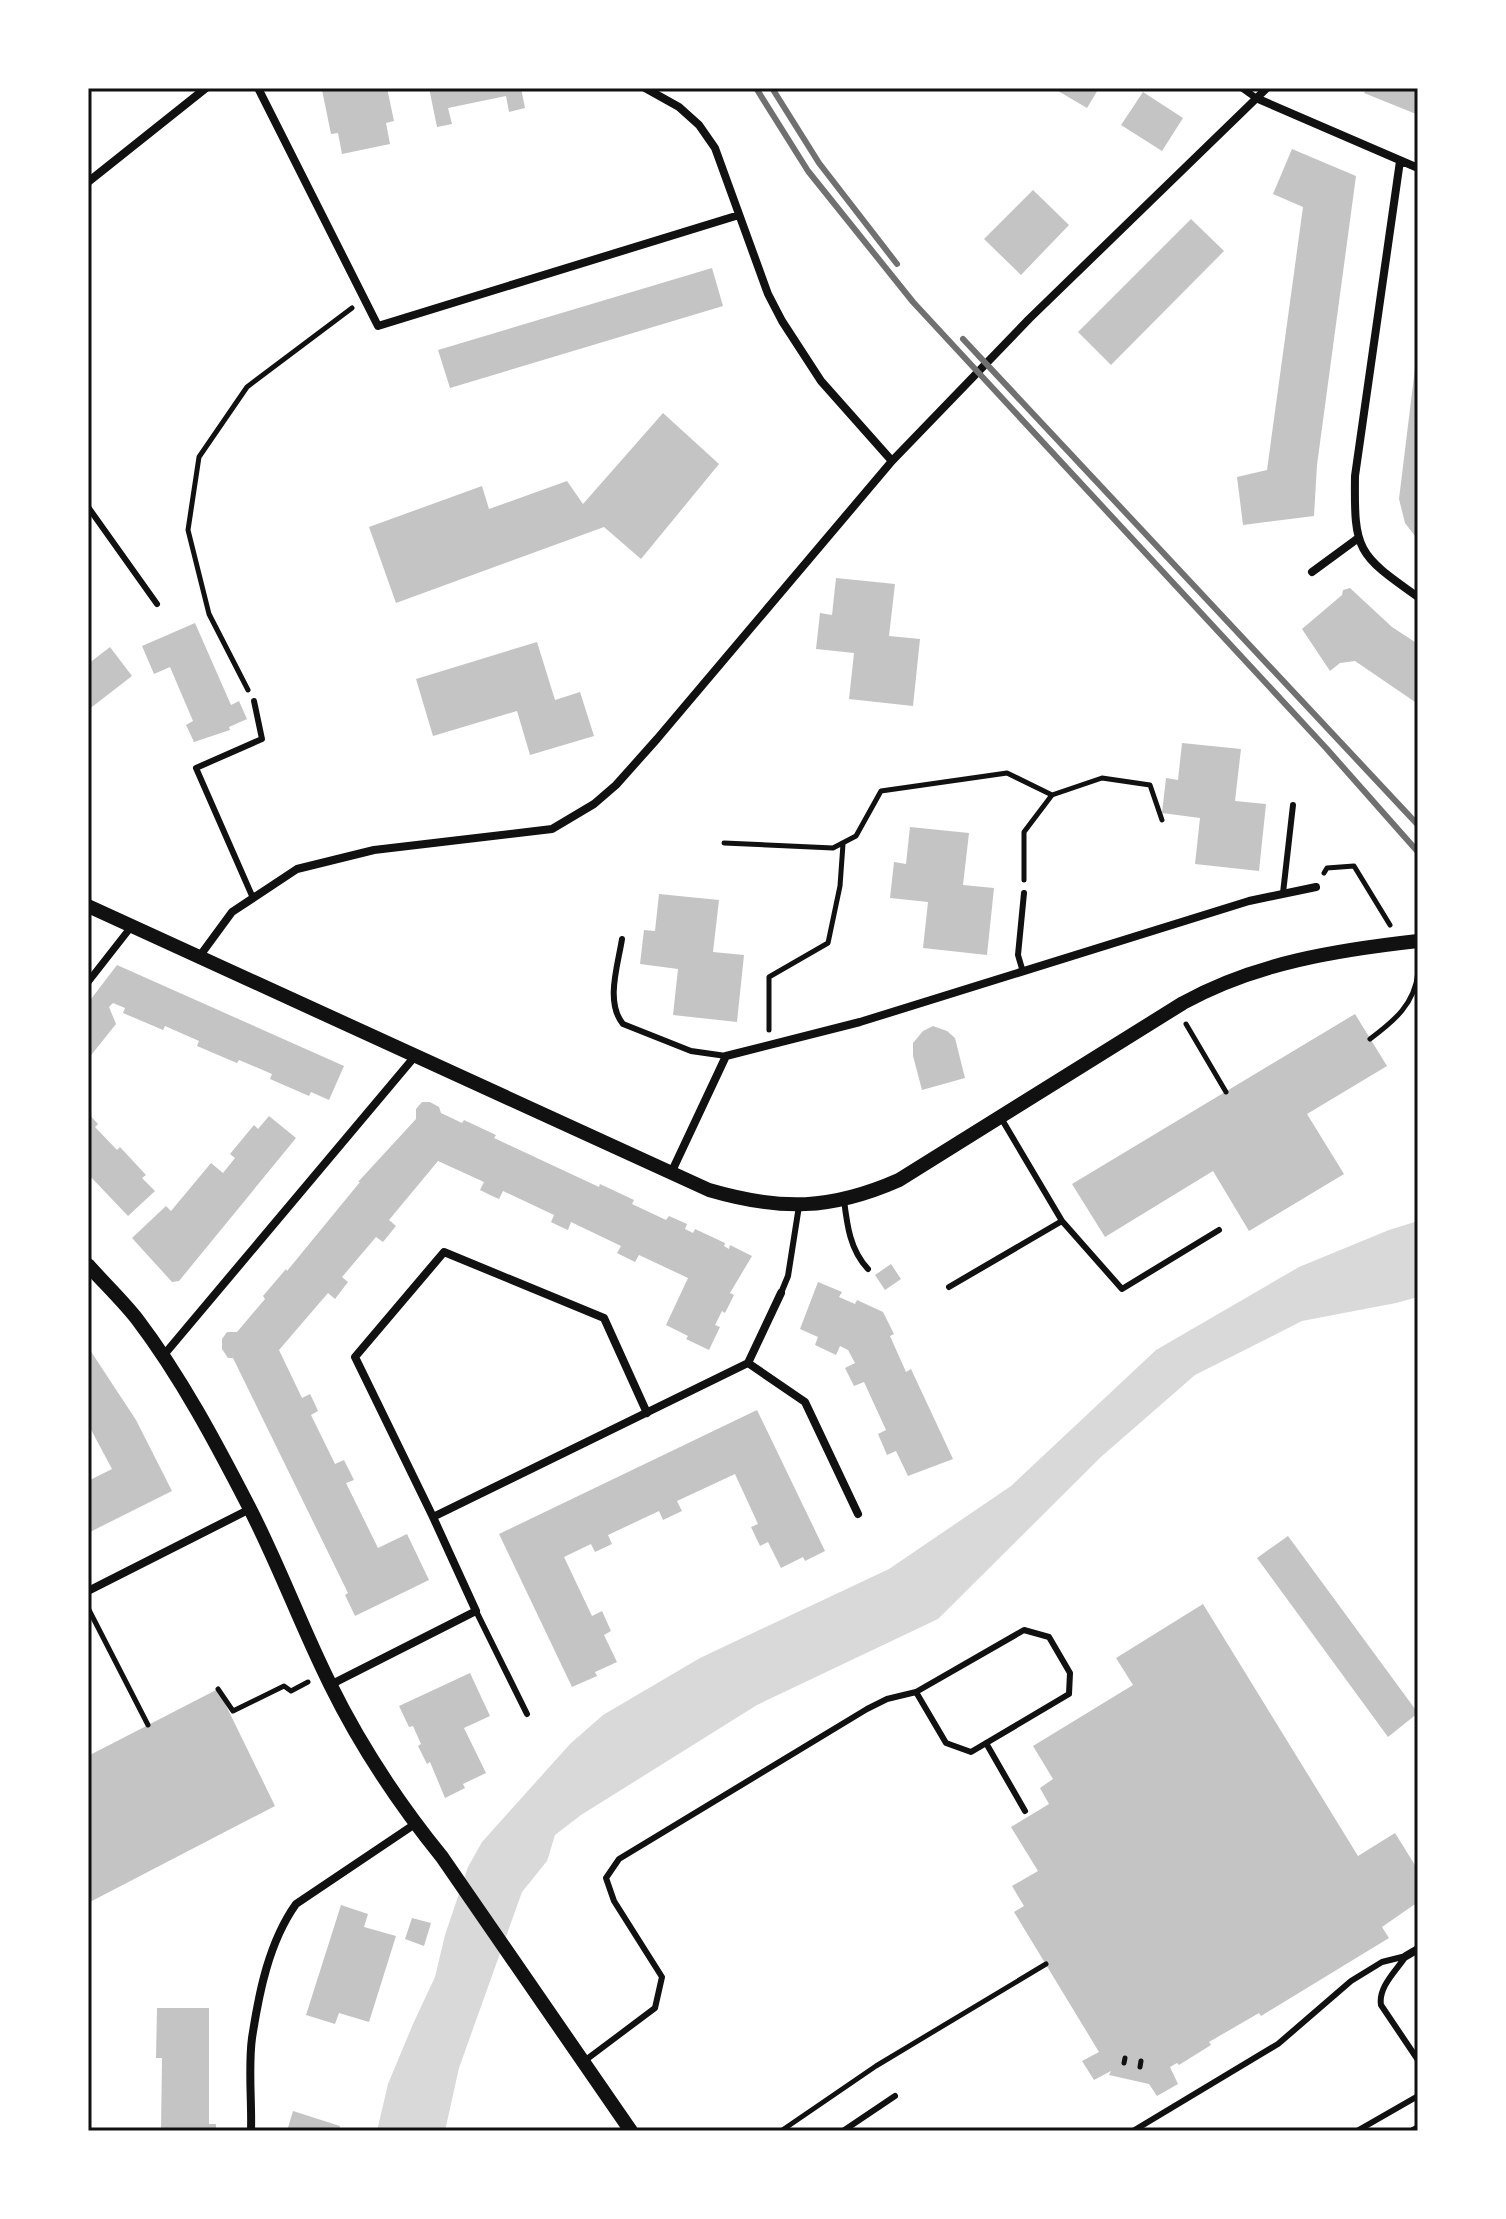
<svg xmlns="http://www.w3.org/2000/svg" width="1506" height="2219" viewBox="0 0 1506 2219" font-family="Roboto,sans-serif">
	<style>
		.water { fill: #d9d9d9 }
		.building { fill: #c4c4c4 }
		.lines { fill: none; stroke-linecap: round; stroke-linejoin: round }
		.path { stroke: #111; stroke-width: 5 }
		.service { stroke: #111; stroke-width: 6 }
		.pedestrian { stroke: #111; stroke-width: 7 }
		.minor { stroke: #111; stroke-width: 8 }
		.tertiary { stroke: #111; stroke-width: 14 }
		.rail { stroke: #707070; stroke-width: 6 }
		.neatline { fill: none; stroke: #111; stroke-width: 3 }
	</style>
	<rect width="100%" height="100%" fill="#fff"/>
	<!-- water -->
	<path class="water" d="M1418,1221V1297L1396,1303L1302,1321L1195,1375L1102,1456L938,1619L757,1705L581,1815L555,1835L547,1861L522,1892L459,2068L445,2131H377L388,2084L413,2024L435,1977L445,1935L468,1867L482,1842L570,1744L603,1715L700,1658L889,1569L1011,1486L1156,1350L1299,1267L1389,1230Z"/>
	<!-- building -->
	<path class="building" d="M333,88H387L394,121L386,123L390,144L342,154L338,133L331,134L322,90Z
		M429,88H521L525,108L509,112L506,96L448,108L452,124L437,127Z
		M1053,88H1099L1087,108Z
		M1367,88H1418L1416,114L1364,93Z
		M1143,92L1183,118L1162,151L1121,125Z
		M1292,149L1356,176L1317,465L1314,516L1243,525L1237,477L1267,470L1303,207L1273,194Z
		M1033,190L1069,225L1021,275L984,239Z
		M1191,219L1224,251L1111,365L1078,332Z
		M712,268L723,306L450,388L438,350Z
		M1416,360H1418V540L1405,523L1399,499Z
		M663,413L719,464L641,559L604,527L396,603L369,527L482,486L489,509L567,481L583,504Z
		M836,578L895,584L889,636L920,639L913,706L849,699L854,653L816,649L820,613L832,615Z
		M1350,588L1392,627L1418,644V704L1355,661L1340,663L1330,671L1302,629L1342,595L1343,590Z
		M195,623L231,705L239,701L247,719L229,727L230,730L194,742L186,725L193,721L170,667L154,674L142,646Z
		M537,642L555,700L580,692L594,736L530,755L517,711L433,736L416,679Z
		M110,647L132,676L88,710V664Z
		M1182,743L1241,749L1235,801L1266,804L1259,871L1195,864L1200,818L1162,813L1166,778L1178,780Z
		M910,827L969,833L963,885L994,888L987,955L923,948L928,902L890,898L894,862L906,864Z
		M659,894L719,900L713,952L744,955L737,1022L673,1015L678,969L640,964L644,930L655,931Z
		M117,965L344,1066L329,1100L311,1092L309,1096L270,1079L272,1074L239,1060L237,1063L197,1046L199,1041L165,1026L163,1030L123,1013L125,1008L113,1003L109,1007L116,1024L88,1059V1003Z
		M1355,1014L1387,1066L1307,1114L1344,1174L1249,1231L1213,1171L1105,1237L1072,1184Z
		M933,1026L947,1031L955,1038L965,1078L922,1090L913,1056V1043L923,1031Z
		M422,1102H430L439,1107L441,1113L462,1123L464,1120L496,1135L494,1138L599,1187L600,1184L634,1200L632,1204L666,1220L669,1216L687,1224L685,1229L693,1233L695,1229L725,1243L724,1246L729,1249L730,1245L752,1256L730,1293L734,1295L725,1313L722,1311L715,1325L720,1327L709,1350L686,1339L688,1336L666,1325L688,1278L639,1255L635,1262L617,1253L621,1246L571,1222L568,1230L559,1226L551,1222L554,1215L503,1191L499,1199L490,1195L480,1190L484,1182L438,1161L389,1220L396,1226L383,1242L376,1237L342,1277L348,1282L335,1299L328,1293L279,1350L302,1398L310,1394L314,1402L318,1411L311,1415L335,1464L344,1460L354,1480L346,1483L378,1548L407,1534L429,1580L355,1616L345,1595L348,1593L233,1358H228L222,1349V1339L227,1332H237L265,1299L263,1296L286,1269L287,1271L360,1182H358L416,1119V1109Z
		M88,1113L98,1124L95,1127L117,1150L120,1147L146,1175L142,1178L155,1191L128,1216L88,1174Z
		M269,1116L296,1138L179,1281L172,1282L132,1238L166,1206L171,1211L211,1163L223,1173L235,1158L230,1154L254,1125L258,1129Z
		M891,1264L901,1279L885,1290L875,1275Z
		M818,1282L842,1292L839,1297L855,1304L857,1300L883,1312L894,1334L890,1336L906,1372L911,1369L953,1459L908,1476L896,1451L887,1455L878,1434L886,1430L864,1382L854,1386L845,1368L855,1363L848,1350L840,1346L836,1355L815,1345L818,1337L800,1329Z
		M88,1347L136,1420L172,1491L90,1532L88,1527V1481L112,1469L88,1424Z
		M757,1410L825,1551L805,1561L803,1557L781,1568L768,1542L760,1546L751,1527L758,1524L735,1474L677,1501L682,1511L663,1520L659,1511L608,1535L612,1544L595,1552L591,1544L564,1557L592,1616L602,1611L611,1631L604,1635L617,1662L595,1672L597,1676L572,1687L499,1534Z
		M1288,1536L1418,1713L1388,1737L1257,1558Z
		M1203,1604L1358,1856L1395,1833L1418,1870V1902L1382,1927L1389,1938L1261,2016L1259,2013L1209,2042L1211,2045L1179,2065L1177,2063L1170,2067L1178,2084L1157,2096L1149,2084L1109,2075L1111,2071L1094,2080L1082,2061L1099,2052L1014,1912L1024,1906L1012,1886L1038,1871L1011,1827L1049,1804L1040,1788L1053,1779L1033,1746L1133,1685L1116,1658Z
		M470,1673L490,1716L464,1728L486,1773L463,1784L465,1788L445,1798L430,1762L427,1764L418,1746L421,1744L413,1726L409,1727L399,1706Z
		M218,1689L275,1806L88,1903V1756Z
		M341,1905L368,1914L364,1927L396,1936L369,2022L339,2013L335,2024L306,2015Z
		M412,1918L431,1923L424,1946L405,1939Z
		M157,2008H209V2124H216V2131H161L162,2058H156Z
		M293,2111L340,2126L339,2131H287Z"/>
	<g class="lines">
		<!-- path -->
		<path class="path" d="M248,690L209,614L188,530L199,457L247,387L352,308
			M724,843L833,848L856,836L881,791L1007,773L1052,795
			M1324,873L1327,868L1354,866L1390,925
			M1024,880V832L1052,795L1102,778L1150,785L1162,820
			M1186,1024L1226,1092
			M769,1030V977L828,943L840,886L843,844
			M1370,1039C1394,1021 1415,1004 1418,972
			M88,1608L148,1725
			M218,1689L233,1711L284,1686L291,1691L308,1682
			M1124,2063L1125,2058
			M1140,2067L1141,2061
			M781,2131L876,2066L1046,1964"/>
		<!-- service -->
		<path class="service" d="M88,507L157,604
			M1283,893L1293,805
			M253,898L196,768L262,739L254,701
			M622,939C618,965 605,1002 623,1024L691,1051L726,1056
			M1023,972L1018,955L1024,893
			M1001,1118L1062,1221L1122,1289L1219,1230
			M844,1200C847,1225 850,1250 868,1269
			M949,1287L1062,1221
			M781,1293L788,1276L799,1206
			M476,1611L527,1714
			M986,1743L1025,1811
			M1406,1956C1396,1971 1378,1987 1381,2005L1418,2060
			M583,2062L655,2008L662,1977L614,1901L606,1878L619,1859L867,1709L887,1699L916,1692L1024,1630L1049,1637L1070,1673L1069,1694L971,1752L946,1743L916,1692
			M843,2131L895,2096
			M1133,2131L1278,2044L1351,1981L1382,1962L1406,1956
			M1357,2131L1418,2096
			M1411,2131L1418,2127"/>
		<!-- pedestrian -->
		<path class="pedestrian" d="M1242,88L1256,98
			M88,982L131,927"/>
		<!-- minor -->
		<path class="minor" d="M258,88L378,326L739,215
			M645,88L679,107L699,125L715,148L768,294L782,321L821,381L892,461
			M1256,98L1418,168
			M1400,161L1355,476C1354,551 1357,554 1418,597
			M88,182L206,88
			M1312,572L1357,539
			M199,957L232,912L297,869L374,850L552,829L594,804L616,785L657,739L892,461L1029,319L1267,88
			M672,1171L726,1056L860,1022L1249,901L1316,887
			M163,1356L416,1055
			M748,1363L805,1402L858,1514
			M433,1517L355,1357L444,1252L604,1318L647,1413
			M88,1591L250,1509
			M330,1685L476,1611L433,1517L748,1363L781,1293
			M1406,1956L1418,1949
			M251,2131C252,2101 248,2068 252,2038C259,1992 269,1942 296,1904L415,1824"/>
		<!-- tertiary -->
		<path class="tertiary" d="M88,906L709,1190C781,1211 831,1210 899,1180L1183,1003C1255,963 1337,950 1418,941
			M88,1265C104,1283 122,1300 137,1319C181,1377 216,1443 249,1507C279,1565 301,1626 330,1684C360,1745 399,1804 442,1857L631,2131"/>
		<!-- rail -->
		<path class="rail" d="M756,88L808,171L913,302L1326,748L1418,852
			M772,88L819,163L897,264
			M963,339L1418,825"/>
	</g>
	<!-- border -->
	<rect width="1506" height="2219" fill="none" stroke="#ffffff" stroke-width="180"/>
	<rect x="90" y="90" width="1326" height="2039" class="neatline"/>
</svg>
